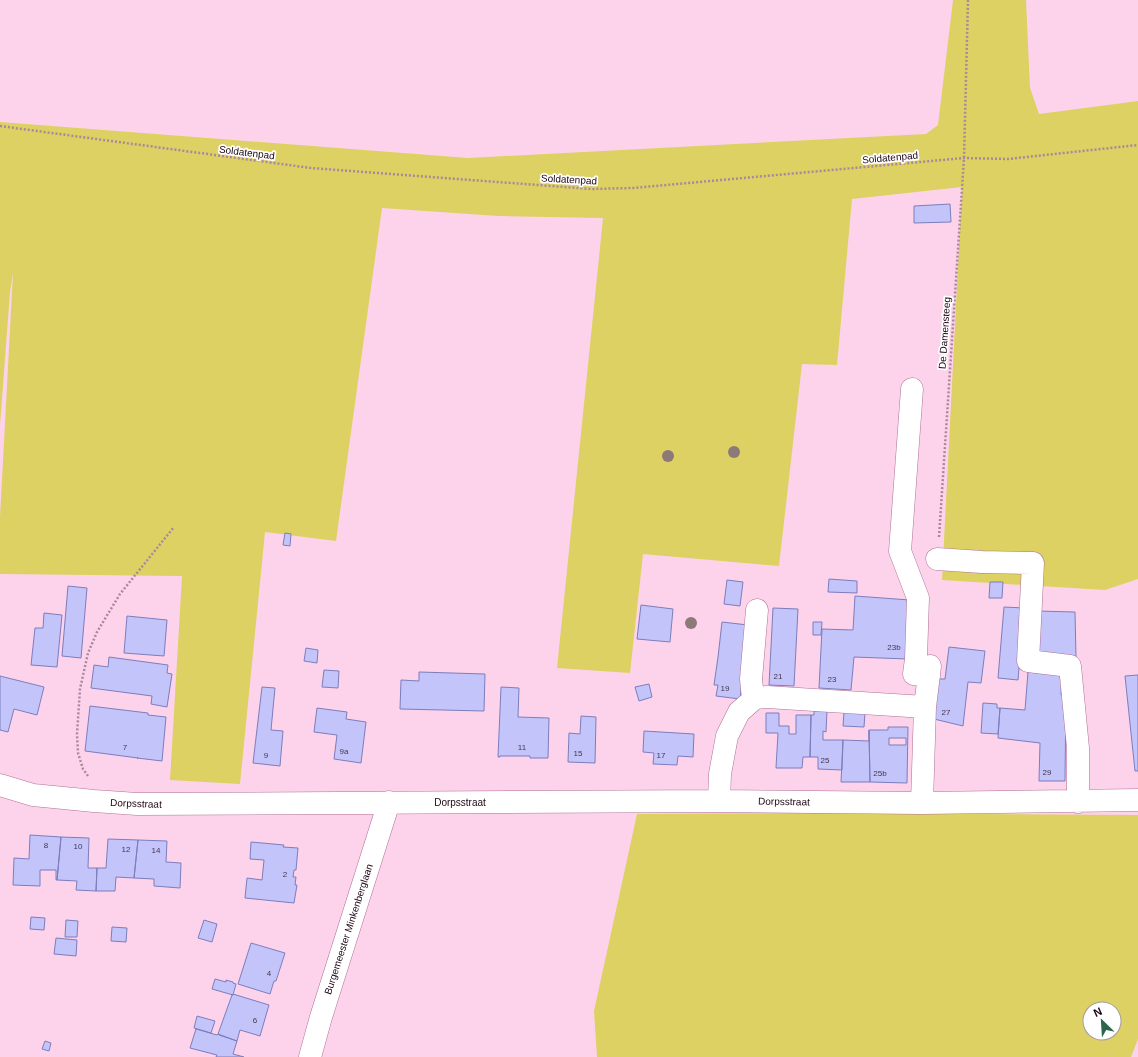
<svg xmlns="http://www.w3.org/2000/svg" width="1138" height="1057" viewBox="0 0 1138 1057" font-family="Arial,sans-serif">
	<style>
		.green { fill: #ddd163; fill-rule: evenodd }
		.building { fill: #c2c4fa; stroke: #7d7dbd; fill-rule: evenodd }
		.lines { fill: none; stroke-linecap: round; stroke-linejoin: round }
		.minor-casing { stroke: #af7097; stroke-width: 23 }
		.path { stroke: #aa879c; stroke-width: 2.5; stroke-dasharray: 2 2; stroke-linecap: butt }
		.minor { stroke: #fff; stroke-width: 22 }
		.tree { fill: #8d7978 }
		.labels { text-anchor: middle; stroke-width: 3.5; stroke-linejoin: round; paint-order: stroke }
		.number-label { font-size: 8px; fill: #46354e }
		.street-label { font-size: 10px; fill: #1c0514; stroke: #fff }
	</style>
	<rect width="100%" height="100%" fill="#fdd3eb"/>
	<!-- green -->
	<path class="green" d="M953,0H1026L1030,88L1039,114L1138,101V579L1105,590L942,580L962,187L852,199L837,365L802,364L779,566L643,554L630,673L557,668L603,218L498,216L382,208L336,541L265,532L240,784L170,780L182,576L0,574V517L13,273L10,292L0,425V122L468,158L926,134L938,125Z
		M819,813L1138,815V1039L1131,1057H597L594,1011L637,814ZM1090,1009H1114V1033H1090Z"/>
	<!-- building -->
	<path class="building" d="M950,204L951,222L914,223V206Z
		M285,533L291,534L290,546L283,545Z
		M829,579L857,581V593L828,592Z
		M727,580L743,582L740,606L724,604Z
		M990,582H1003L1002,598H989Z
		M68,586L87,588L81,658L62,656Z
		M855,596L910,600L907,659L854,657L851,690L819,688L822,629L853,630Z
		M641,605L673,609L670,642L637,639Z
		M1004,607L1024,608L1018,680L998,678Z
		M773,608L798,609L794,686L769,685Z
		M1037,611L1075,612L1076,657L1036,656Z
		M44,613L62,615L57,667L31,665L35,628H43Z
		M127,616L167,620L164,656L124,653Z
		M722,622L748,625L745,660L740,699L716,696L718,685H714L718,657Z
		M813,622H822L821,635H813Z
		M949,647L985,651L981,683L968,682L963,726L934,719L937,679H945Z
		M306,648L318,650L317,663L304,661Z
		M109,657L168,665L167,673L172,674L167,707L151,704L152,696L91,688L94,665L108,667Z
		M324,670L339,671L338,688L322,687Z
		M419,672L485,674L484,711L400,709L401,680L419,681Z
		M1028,672L1062,675L1061,695H1066L1065,781H1039L1040,743L998,738L1000,708L1025,710Z
		M1138,675V771H1135L1125,676Z
		M0,676L44,687L37,715L14,709L8,732L0,730Z
		M649,684L652,697L639,701L635,687Z
		M262,687L275,688L271,730L283,731L280,766L253,763Z
		M501,687L519,688L518,717L549,718L548,758H530V756H500V757H498Z
		M983,703L997,704V708H1000L998,734L981,733Z
		M90,706L148,713V715L166,717L162,761L137,758H138L85,751Z
		M317,708L347,712L346,719L366,722L361,763L334,759L337,735L314,732Z
		M814,711H827L826,732L823,731V740H843L842,770L818,769V757H810L811,715H814Z
		M844,712L865,713L864,727L843,726Z
		M766,713H779V726H789V734H796V715H811L810,757H803L802,768H776L778,733H766Z
		M581,716L596,717L595,763L568,762L569,733L580,734Z
		M888,727H908L907,783L870,782L869,730H888ZM889,738H906V745H889Z
		M869,730L870,782H841L843,740L869,741Z
		M644,731L694,734L693,757L678,756L677,765L653,764L654,753L643,752Z
		M30,835L61,837L57,880H56V870H40V886L13,885L14,858L29,859Z
		M61,837L89,838L88,868H97L96,891L76,890L77,881L57,880Z
		M108,839L138,840L134,878L116,877L115,891H96L97,868H106Z
		M138,840L167,841L166,862L181,863L180,888L154,886V879L134,878Z
		M251,842L284,845L283,847L298,848L296,870H294L293,877H296L295,885H297L294,903L245,898L247,878L262,880L264,860L250,859Z
		M31,917L45,918L44,930L30,929Z
		M66,920L78,921L77,937H65Z
		M204,920L217,924L212,942L198,938Z
		M112,927L127,928L126,942L111,941Z
		M56,938L77,940L76,956L54,954Z
		M251,943L285,953L276,981H274L270,994L238,984Z
		M215,979L226,982V980L233,982V983L236,984L233,995L212,989Z
		M233,994L269,1005L260,1036L240,1030L237,1041L218,1034L232,995H233Z
		M197,1016L215,1021L211,1033L194,1028Z
		M196,1029L217,1035L218,1034L219,1035L237,1041L233,1054L244,1057H216L217,1055L190,1048Z
		M45,1041L51,1043L49,1051L42,1049Z"/>
	<g class="lines">
		<defs>
			<path id="minor" d="M912,389L900,551L918,598L916,659L914,674L929,676
				M937,559L982,562L1033,563L1028,661L1070,666L1078,748V802
				M753,699L751,679L757,610
				M0,785L33,795L94,801L137,804L724,801L922,803L1138,800
				M719,801L720,774L727,736L739,712L755,698L767,697L925,707
				M922,803L925,707L930,666
				M310,1057L321,1017L389,802"/>
		</defs>
		<!-- minor casing -->
		<use href="#minor" class="minor-casing"/>
		<!-- path -->
		<path class="path" d="M0,126L311,168L591,189L633,188L964,158L1008,159L1138,145
			M939,537L964,158L968,0
			M88,776L83,769L78,753L77,734L80,689L88,653L97,632L120,594L174,527"/>
		<!-- minor -->
		<use href="#minor" class="minor"/>
	</g>
	<!-- trees -->
	<g class="tree">
		<circle cx="734" cy="452" r="6"/>
		<circle cx="668" cy="456" r="6"/>
		<circle cx="691" cy="623" r="6"/>
	</g>
	<g class="labels">
		<!-- number labels -->
		<g class="number-label">
			<text x="894" y="650">23b</text>
			<text x="778" y="679">21</text>
			<text x="832" y="682">23</text>
			<text x="725" y="691">19</text>
			<text x="946" y="715">27</text>
			<text x="125" y="750">7</text>
			<text x="522" y="750">11</text>
			<text x="344" y="754">9a</text>
			<text x="578" y="756">15</text>
			<text x="266" y="758">9</text>
			<text x="661" y="758">17</text>
			<text x="825" y="763">25</text>
			<text x="1047" y="775">29</text>
			<text x="880" y="776">25b</text>
			<text x="46" y="848">8</text>
			<text x="78" y="849">10</text>
			<text x="126" y="852">12</text>
			<text x="156" y="853">14</text>
			<text x="285" y="877">2</text>
			<text x="269" y="976">4</text>
			<text x="255" y="1023">6</text>
		</g>
		<!-- street labels -->
		<g class="street-label">
			<text transform="translate(247 152) rotate(7)" y="4">Soldatenpad</text>
			<text transform="translate(890 157) rotate(-5)" y="4">Soldatenpad</text>
			<text transform="translate(569 179) rotate(3)" y="4">Soldatenpad</text>
			<text transform="translate(944 333) rotate(-86)" y="4">De Damensteeg</text>
			<text transform="translate(784 801) rotate(1)" y="4">Dorpsstraat</text>
			<text x="460" y="806">Dorpsstraat</text>
			<text transform="translate(136 803) rotate(2)" y="4">Dorpsstraat</text>
			<text transform="translate(348 929) rotate(-72)" y="4">Burgemeester Minkenberglaan</text>
		</g>
	</g>
	<!-- north arrow -->
	<g transform="translate(1102 1021) rotate(335)"><circle r="19" fill="#ffffff" stroke="#a49ba1"/>
	<path d="M0-3L7 15L0 10L-7 15Z" fill="#2c644c"/>
	<text y="-6" font-size="11" font-weight="bold" text-anchor="middle" fill="#1c0514">N</text>
	</g>
</svg>
